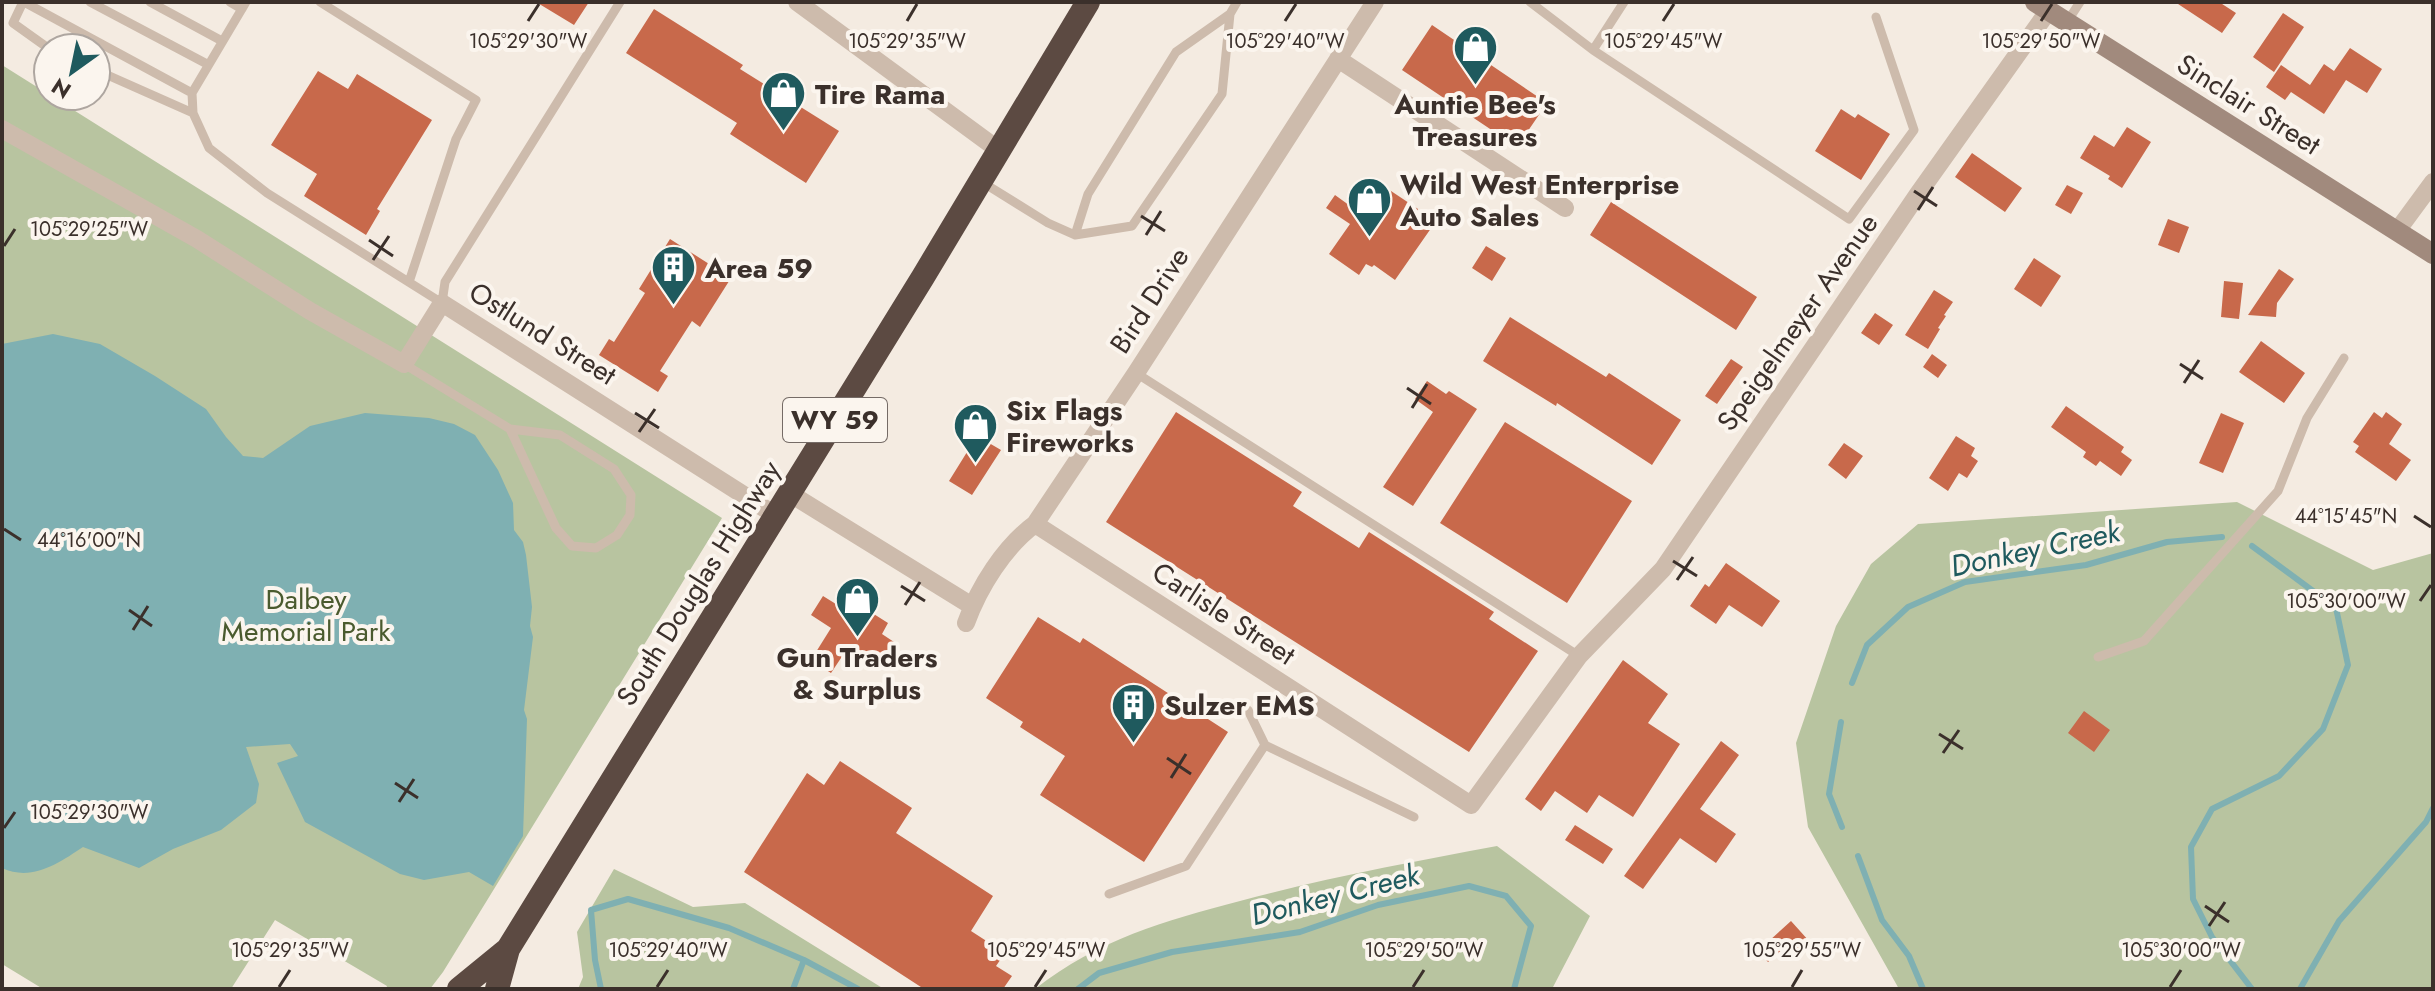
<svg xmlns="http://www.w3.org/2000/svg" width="2435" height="991" viewBox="0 0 2435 991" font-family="Jost,sans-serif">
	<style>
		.green { fill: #b8c4a0 }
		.water { fill: #7fb0b2 }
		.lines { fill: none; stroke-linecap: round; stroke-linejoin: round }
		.stream { stroke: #7fb0b2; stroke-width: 6 }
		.building { fill: #c8694b }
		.lane { stroke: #cdbbac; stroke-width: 9 }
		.street { stroke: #cdbbac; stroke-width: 18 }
		.secondary { stroke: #a18a7d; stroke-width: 20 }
		.highway { stroke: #5c4a42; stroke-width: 24 }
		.ticks { fill: none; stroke: #3b302b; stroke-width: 3 }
		.labels { text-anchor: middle; stroke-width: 8; stroke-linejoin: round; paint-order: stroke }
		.shield { fill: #fbf5ee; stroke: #756b66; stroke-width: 2 }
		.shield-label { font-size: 26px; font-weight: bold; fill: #3b302b }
		.poi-label { font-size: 28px; font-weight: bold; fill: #3b302b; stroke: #fbf5ee; text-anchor: start }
		.street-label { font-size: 28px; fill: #3b302b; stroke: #fbf5ee }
		.park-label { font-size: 28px; fill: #4a5a2e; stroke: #fbf5ee }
		.water-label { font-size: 30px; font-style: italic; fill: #1f5a5e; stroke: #fbf5ee }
		.ticks-label { font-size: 20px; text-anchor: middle; fill: #3b302b; stroke: #fbf5ee; stroke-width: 8; stroke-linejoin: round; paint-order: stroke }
	</style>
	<rect width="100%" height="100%" fill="#f4ebe1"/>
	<!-- green -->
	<path class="green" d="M2,65L722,518L443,972L430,989H386L387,986L275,920L231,989H43L2,964Z
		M2237,502L2373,570L2433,553V989H1899L1808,827L1796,743L1836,626L1871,564L1918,524Z
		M1497,846L1590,916L1552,989H1035C1099,939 1164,921 1240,901C1325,878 1411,862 1497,846Z
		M614,869L693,907L745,903L884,989H578L583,977L577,932Z"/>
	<!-- water -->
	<path class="water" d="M53,334L100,344L155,376L206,409L226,437L243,456L263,458L310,426L365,413L429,418L454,424L475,435L498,470L513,503L514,530L523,542L526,555L532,607L530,626L533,637L524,710L527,719L523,836L493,886L469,872L424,880L400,874L305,822L277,763L298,756L290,744L246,747L259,784L256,803L221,830L173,849L139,868L83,847C59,863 32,882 2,868V344Z"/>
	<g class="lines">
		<!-- stream -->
		<path class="stream" d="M1852,683L1867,645L1908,607L1965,582L2086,565L2167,542L2222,537
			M1841,722L1829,794L1842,827
			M1858,856L1882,920L1909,956L1923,989
			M601,989L595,960L591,910L628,899L729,928L804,960L858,989
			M793,989L804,960
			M1078,989L1099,973L1172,952L1300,932L1378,905L1469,886L1506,896L1531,926L1514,989
			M2252,989L2212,937L2193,899L2191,847L2212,809L2279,776L2323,729L2348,665L2336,608L2252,546
			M2300,989L2339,921L2426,822L2433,808"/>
	</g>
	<!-- building -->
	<path class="building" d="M536,2H589L574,25Z
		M2175,2H2219L2236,13L2222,33Z
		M654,9L743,65L740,69L839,131L806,183L730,134L737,123L626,53Z
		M2283,13L2304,27L2274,72L2253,57Z
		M1432,25L1547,103L1517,147L1402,70Z
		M2350,48L2382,69L2367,93L2346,80L2324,114L2291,92L2285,100L2266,87L2281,65L2310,85L2324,64L2334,71Z
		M318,71L348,89L357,74L432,120L377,209L380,211L366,235L304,196L317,174L271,145Z
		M1841,109L1855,118L1858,114L1890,134L1861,180L1815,151Z
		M2127,127L2151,142L2122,188L2108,179L2110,176L2080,158L2094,135L2114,147Z
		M1972,153L2022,188L2005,212L1955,177Z
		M1373,179L1418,209L1416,212L1434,224L1395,280L1374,265L1372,267L1366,264L1359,275L1329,254L1350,224L1326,208L1335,195L1353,208Z
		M2067,185L2083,193L2071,214L2055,205Z
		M1611,202L1757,297L1736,330L1590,235Z
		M2168,219L2189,227L2179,253L2158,245Z
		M670,239L731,278L700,327L692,321L660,371L668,376L658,392L599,355L609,339L614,342L645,293L639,289Z
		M1486,246L1506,258L1492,281L1472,268Z
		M2034,258L2061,276L2041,307L2014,289Z
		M2279,269L2294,279L2277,303L2276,317L2248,315Z
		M2224,281L2243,283L2239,319L2221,317Z
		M1934,290L1953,302L1944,315L1946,316L1938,328L1940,329L1928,349L1905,335Z
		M1875,313L1893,325L1879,345L1861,333Z
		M1510,317L1606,377L1609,373L1681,420L1652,465L1557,403L1556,406L1483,361Z
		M2261,341L2305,373L2284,403L2239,372Z
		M1932,354L1947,365L1938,378L1923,367Z
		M1731,359L1743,367L1717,404L1705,396Z
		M1427,381L1446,394L1449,391L1477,409L1413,506L1383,487L1433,412L1415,399Z
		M2066,406L2124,447L2121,452L2132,460L2121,476L2100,461L2096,466L2083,457L2086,452L2051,427Z
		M1176,412L1302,492L1293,506L1359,548L1369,532L1494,612L1489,619L1538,651L1469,752L1106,522Z
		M2374,412L2382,418L2386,412L2402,424L2389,444L2411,460L2396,481L2355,452L2359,446L2353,442Z
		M2221,413L2244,423L2223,473L2199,463Z
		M1505,422L1632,501L1567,603L1440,523Z
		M977,436L1001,450L972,495L949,481Z
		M1956,436L1975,448L1971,456L1978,461L1967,478L1959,473L1948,491L1929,478Z
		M1844,443L1863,456L1846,479L1828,465Z
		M1726,563L1780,601L1762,627L1729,605L1716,624L1690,606L1705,584L1709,587Z
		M823,596L852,614L858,604L888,623L882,634L897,644L880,670L847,649L831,673L811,660L831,628L811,615Z
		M1038,617L1080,643L1083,638L1228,732L1144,862L1040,795L1065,756L1020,727L1023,722L986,698Z
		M1623,660L1668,694L1648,723L1680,744L1633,817L1599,795L1587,813L1555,791L1541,811L1525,799Z
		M2084,711L2110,730L2094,752L2068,733Z
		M1721,741L1739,755L1700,809L1736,834L1716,863L1680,838L1643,889L1624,876Z
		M840,761L912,808L896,833L993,896L971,931L1005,953L996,966L1012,976L1003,989H924L744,872L807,773L824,785Z
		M1575,825L1613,849L1603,864L1565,840Z
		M1791,921L1809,941L1794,955L1786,946L1768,962L1758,951Z"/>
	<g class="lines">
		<!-- lane -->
		<path class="lane" d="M23,2L13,23L48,48
			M24,2L192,93
			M90,2L207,64
			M150,2L222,41
			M230,2L242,9
			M246,2L192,93L193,113L209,148L267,193L442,303L445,282L620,2
			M320,2L476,100L456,139L409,282
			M1530,2L1593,50L1849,219L1914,130L1876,17
			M2067,22L2080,2
			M1593,50L1624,2
			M96,70L193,113
			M982,182L1048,223L1075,235L1132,226L1222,94L1230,14L1237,2
			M1075,235L1088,194L1176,52L1230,14
			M404,364L510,429L560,435L614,469L631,495L630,515L617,535L596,548L572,546L556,528L510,429
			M1136,373L1579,656
			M2098,657L2144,641L2278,491L2307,418L2344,358
			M1265,745L1414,817
			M1109,894L1186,866L1265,745L1248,710"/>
		<!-- street -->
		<path class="street" d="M797,2L1000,151
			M1338,59L1565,208
			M2,129L197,239L310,311L404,364L442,303L775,515
			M2397,231L2433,182
			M789,493L972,606
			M1035,524L1471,805L1579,656L1663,569L1918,194L2049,10
			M966,623C979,587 1004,547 1035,524L1136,373L1375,2"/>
		<!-- secondary -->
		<path class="secondary" d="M2035,2L2433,254"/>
		<!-- highway -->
		<path class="highway" d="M459,989L508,949
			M497,989L508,949L923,277L1088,2"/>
	</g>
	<!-- ticks -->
	<path class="ticks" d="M528,21L539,4M907,21L917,4M1285,21L1296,4M1663,21L1674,4M2041,21L2052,4M1914,191L1937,206M1918,210L1933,187M1141,216L1165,231M1146,235L1161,211M369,240L393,256M4,246L15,229M373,260L389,236M2180,364L2203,379M2184,383L2199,360M1407,388L1431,404M1412,408L1427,384M635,413L659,428M639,432L655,409M2414,516L2431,527M4,529L21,540M1673,561L1697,576M1677,580L1693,557M901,586L925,601M2420,601L2431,585M905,605L920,582M129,610L152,626M133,630L148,606M1939,734L1963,749M1943,753L1959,730M1167,758L1191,774M1171,778L1186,754M395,783L418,798M399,802L414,779M4,828L15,812M2205,906L2229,922M2209,926L2225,902M279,987L290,970M657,987L668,970M1035,987L1046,970M1413,987L1424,970M1792,987L1802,970M2170,987L2181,970"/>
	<!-- icons -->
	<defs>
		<symbol id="shop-pin" viewBox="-11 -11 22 30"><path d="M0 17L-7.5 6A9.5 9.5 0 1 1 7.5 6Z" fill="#1f5a5e" stroke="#fbf5ee"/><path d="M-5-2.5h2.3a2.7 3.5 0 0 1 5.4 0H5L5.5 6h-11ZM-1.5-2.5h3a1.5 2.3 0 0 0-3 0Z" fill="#fff"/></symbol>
		<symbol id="building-pin" viewBox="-11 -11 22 30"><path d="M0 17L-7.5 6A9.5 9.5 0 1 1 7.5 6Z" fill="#1f5a5e" stroke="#fbf5ee"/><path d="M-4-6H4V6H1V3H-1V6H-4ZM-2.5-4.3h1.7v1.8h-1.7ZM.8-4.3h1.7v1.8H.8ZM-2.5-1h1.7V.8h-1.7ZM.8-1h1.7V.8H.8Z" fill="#fff"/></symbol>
	</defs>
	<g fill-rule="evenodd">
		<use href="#shop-pin" x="1450" y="22" width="51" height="69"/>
		<use href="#shop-pin" x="758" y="68" width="51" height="69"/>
		<use href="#shop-pin" x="1344" y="174" width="51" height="69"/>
		<use href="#building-pin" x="648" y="242" width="51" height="69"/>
		<use href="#shop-pin" x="950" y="400" width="51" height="69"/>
		<use href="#shop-pin" x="832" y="574" width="51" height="69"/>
		<use href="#building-pin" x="1108" y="680" width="51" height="69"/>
	</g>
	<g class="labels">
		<!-- shield labels -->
		<rect class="shield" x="783" y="398" width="104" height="44" rx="6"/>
		<g class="shield-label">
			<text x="835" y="429">WY 59</text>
		</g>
		<!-- poi labels -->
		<g class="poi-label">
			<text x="815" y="104">Tire Rama</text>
			<text x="1475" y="114" text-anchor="middle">Auntie Bee's<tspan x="1475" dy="32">Treasures</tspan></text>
			<text x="1400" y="194">Wild West Enterprise<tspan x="1400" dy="32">Auto Sales</tspan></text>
			<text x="705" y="278">Area 59</text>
			<text x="1006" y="420">Six Flags<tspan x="1006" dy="32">Fireworks</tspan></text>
			<text x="857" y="667" text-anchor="middle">Gun Traders<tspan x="857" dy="32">&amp; Surplus</tspan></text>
			<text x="1164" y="715">Sulzer EMS</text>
		</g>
		<!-- street labels -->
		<g class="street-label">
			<text transform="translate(2249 104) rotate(32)" y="10">Sinclair Street</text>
			<text transform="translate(1149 300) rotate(-57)" y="10">Bird Drive</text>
			<text transform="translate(1797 322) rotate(-55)" y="10">Speigelmeyer Avenue</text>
			<text transform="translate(543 333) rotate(32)" y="10">Ostlund Street</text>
			<text transform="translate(698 583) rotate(-58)" y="10">South Douglas Highway</text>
			<text transform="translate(1224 613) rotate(33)" y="10">Carlisle Street</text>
		</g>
		<!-- park labels -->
		<g class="park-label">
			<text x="306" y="609">Dalbey<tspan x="306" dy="32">Memorial Park</tspan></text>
		</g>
		<!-- water labels -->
		<g class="water-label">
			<text transform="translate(2035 549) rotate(-12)" y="10">Donkey Creek</text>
			<text transform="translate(1335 895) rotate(-14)" y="10">Donkey Creek</text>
		</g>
	</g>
	<g class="ticks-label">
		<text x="1663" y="48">105°29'45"W</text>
		<text x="2041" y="48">105°29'50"W</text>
		<text x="528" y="48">105°29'30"W</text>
		<text x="907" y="48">105°29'35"W</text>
		<text x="1285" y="48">105°29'40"W</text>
		<text x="89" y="236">105°29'25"W</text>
		<text x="2346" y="523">44°15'45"N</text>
		<text x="89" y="547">44°16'00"N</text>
		<text x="2346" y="608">105°30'00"W</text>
		<text x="89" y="819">105°29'30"W</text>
		<text x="290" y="957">105°29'35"W</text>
		<text x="668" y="957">105°29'40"W</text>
		<text x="1046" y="957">105°29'45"W</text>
		<text x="1424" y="957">105°29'50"W</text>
		<text x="1802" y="957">105°29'55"W</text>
		<text x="2181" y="957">105°30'00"W</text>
	</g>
	<!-- border -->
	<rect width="2435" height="991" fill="none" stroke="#3b302b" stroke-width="8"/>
	<!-- north arrow -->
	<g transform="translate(72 72) rotate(213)"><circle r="38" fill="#fbf5ee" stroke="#aea6a0" stroke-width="2"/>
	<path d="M0-6L14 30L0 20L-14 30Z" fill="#1f5a5e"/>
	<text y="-12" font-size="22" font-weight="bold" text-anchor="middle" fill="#3b302b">N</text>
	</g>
</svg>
